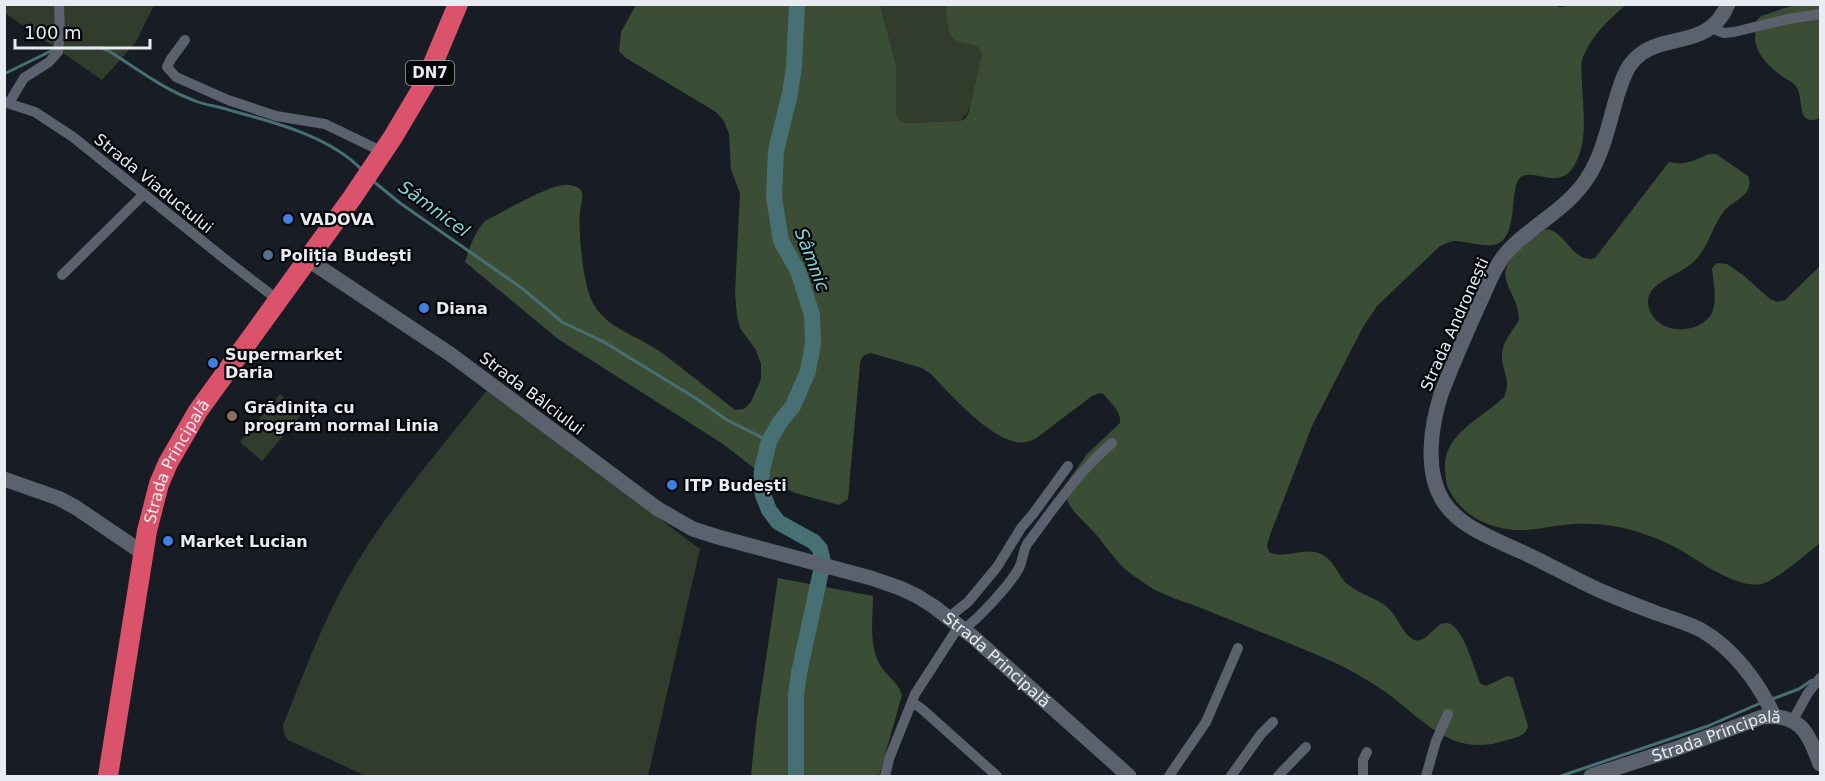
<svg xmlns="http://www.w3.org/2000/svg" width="1825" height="781" viewBox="0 0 1825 781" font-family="'DejaVu Sans',sans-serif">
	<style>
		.green { fill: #313c2d }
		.forest { fill: #3b4d34 }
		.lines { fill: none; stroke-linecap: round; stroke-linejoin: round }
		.stream { stroke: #467073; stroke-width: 3 }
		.river { stroke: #467073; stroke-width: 16 }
		.street { stroke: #5c626d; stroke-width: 10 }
		.secondary { stroke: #5c626d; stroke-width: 15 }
		.highway { stroke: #db536a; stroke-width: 20 }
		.shop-dot { fill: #3f7fe0; stroke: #05070a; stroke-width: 2 }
		.service-dot { fill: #5c6f8a; stroke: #05070a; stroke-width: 2 }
		.education-dot { fill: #8d6e63; stroke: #05070a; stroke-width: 2 }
		.labels { text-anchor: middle; stroke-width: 4.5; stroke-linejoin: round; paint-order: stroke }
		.shield { fill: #05070a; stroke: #a4a7ac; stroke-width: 1.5 }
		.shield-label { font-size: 15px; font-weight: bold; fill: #e8ecf2 }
		.street-label { font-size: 16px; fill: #e8ecf2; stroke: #05070a }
		.poi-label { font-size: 16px; font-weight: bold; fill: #e8ecf2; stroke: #05070a; text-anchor: start }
		.water-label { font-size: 18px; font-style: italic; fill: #85d2d9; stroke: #05070a }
	</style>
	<rect width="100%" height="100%" fill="#181d25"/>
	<!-- green -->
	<path class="green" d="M5,5H154L136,42L102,80L5,13Z
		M880,5H945L948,28L957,41C967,43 978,42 982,54C979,70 974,116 959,121L906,123L900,120L896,115V64Z
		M487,390L700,549L648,776H366L288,740L284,734L283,725C300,683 316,639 337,598C376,522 434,457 487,390Z
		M280,394L303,413L262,461L240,442Z"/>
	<!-- forest -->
	<path class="forest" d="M1554,4C1560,9 1564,7 1570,4L1626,5C1609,19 1592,35 1583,57C1580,65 1582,75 1582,84C1583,110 1589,146 1572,169C1557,189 1534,168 1521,177C1509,186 1518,227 1502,241C1491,251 1466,240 1453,241C1449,242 1444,244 1440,246L1377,306L1363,327L1312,426L1270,535L1267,546L1269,552C1286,560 1306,545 1323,555C1334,561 1338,575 1346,583C1359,595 1378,597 1390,610C1398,618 1402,632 1412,639C1428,648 1436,615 1452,625C1465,634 1474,668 1480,683L1486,686L1507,676L1513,677L1528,726C1526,736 1516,737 1507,740C1453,759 1425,721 1387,693C1374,684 1359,675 1344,667C1299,646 1252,629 1206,610C1189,603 1161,595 1147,585C1140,580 1132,575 1125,569C1113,558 1104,543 1093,531C1080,517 1065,507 1064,487L1087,454L1120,423C1122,412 1110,402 1103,394L1100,393L1092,396L1035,439C1029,441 1023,444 1016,442C987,436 951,395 931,374L922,368L871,353C864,354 861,357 860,364L848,499L839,505L795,493L772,482L723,444L558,339L465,262C470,247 474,233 485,221C501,213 549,185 564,185C568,184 574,186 577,187C587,192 580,205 580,212C578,232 583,281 591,299C604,329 638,335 662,353C687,372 711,391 735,410L744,409L751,402L761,379V364L756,350L740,328L737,316L735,292L740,194L731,169L729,134L724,121L716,112L626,58L619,51L621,32L636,5H880L896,64V115L900,120L906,123L959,121L965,119L969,112L982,54C977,39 962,47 953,38C946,30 947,15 945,5Z
		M1794,5H1820V118C1796,128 1804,100 1797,88C1794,82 1787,80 1782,76C1770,68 1756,54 1755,39C1755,33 1756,26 1757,20L1761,16Z
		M1709,154H1716L1748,176C1755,194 1736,199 1725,210C1711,227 1708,251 1691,264C1680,273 1660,280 1652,290C1647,296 1647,304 1650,311C1660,337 1705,334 1713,310C1717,297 1713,281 1712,268L1717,263L1727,264L1743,275L1770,299L1777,302L1785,300L1820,266V543C1807,553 1776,581 1761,584C1735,589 1697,559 1675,547C1657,538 1638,531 1619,527C1605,524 1588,523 1574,524C1554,525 1535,531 1515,530C1489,528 1463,516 1451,493C1446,486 1446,480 1445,471C1442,434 1480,420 1504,397C1512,379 1501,371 1502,354C1503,340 1513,331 1519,320C1519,305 1512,296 1507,283C1498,259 1529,241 1546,229C1566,231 1574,265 1595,258L1669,162C1686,166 1694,160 1709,154Z
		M778,578L873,596C873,616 869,642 878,661C884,675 898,681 902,695L879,776H751L756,726Z"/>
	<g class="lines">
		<!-- stream -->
		<path class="stream" d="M63,48H102L109,51C136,68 163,89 193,100C204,105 217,106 229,110C273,122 330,136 362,170
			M4,74L53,50
			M373,181L400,203L523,289L562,322L604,342L697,399L727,420L769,441
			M1772,699L1799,689L1812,680
			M1561,776L1708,726L1763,702"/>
		<!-- river -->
		<path class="river" d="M796,776V695L799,673L823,562L820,549L814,542L778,522L769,510L763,495L761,484L762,470L769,441L780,422L793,406L808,371L813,344L812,315L798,271L781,241L774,197L776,151L790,93L794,67L797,4"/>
		<!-- street -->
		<path class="street" d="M1711,28L1724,33L1734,32L1788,19L1820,14
			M185,40L171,59L167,67L176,77L228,100L276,116L325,124L383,152
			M4,102L35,112L73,137L221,256L278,300
			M9,103L24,78L49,62L58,52L60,32L59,4
			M62,275L144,194
			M949,617L968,602L997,567L1021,528L1033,514L1068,466
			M964,629C979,618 1012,583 1020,566C1023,559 1023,551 1027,544C1054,508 1078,472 1112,443
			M912,702L922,709L997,776
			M1793,720L1808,693L1820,678
			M885,776L889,759L915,694L959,626
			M1169,776L1206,722L1238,648
			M1231,776L1261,734L1273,722
			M1278,776L1306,747
			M1363,776V760L1367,752
			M1426,776L1436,741L1448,714"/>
		<!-- secondary -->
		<g class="secondary">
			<path d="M1728,4C1708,52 1662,30 1634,60C1625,69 1621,84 1617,96C1609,123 1603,154 1588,177C1568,209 1533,224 1508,251C1495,265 1488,285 1480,302C1466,333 1453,363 1441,394C1431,426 1424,470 1443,501C1460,528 1495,539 1522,552C1551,565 1579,582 1608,594C1625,601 1642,608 1659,614C1673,619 1688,623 1701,630C1733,648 1759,683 1774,716"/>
			<path id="s1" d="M307,259L450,354L658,509L693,529L718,537L871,578L900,588L917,596L933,606L972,636L1129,776"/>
			<path d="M4,479L58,498L75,507L143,553"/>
			<path id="s2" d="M1591,776L1675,749L1762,717C1801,713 1808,733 1820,764"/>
		</g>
		<!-- highway -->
		<path class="highway" id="s3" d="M108,776L147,531L159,484L168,463L198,411L352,198L393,137L425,83L458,4"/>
	</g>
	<!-- markers -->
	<g class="shop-dot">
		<circle cx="288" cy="219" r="6"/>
		<circle cx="424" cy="308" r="6"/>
		<circle cx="213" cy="363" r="6"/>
		<circle cx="672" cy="485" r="6"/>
		<circle cx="168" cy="541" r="6"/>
	</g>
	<circle class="service-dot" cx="268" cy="255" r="6"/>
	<circle class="education-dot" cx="232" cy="416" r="6"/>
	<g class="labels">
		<!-- shield labels -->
		<rect class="shield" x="406" y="61" width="48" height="24" rx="4.5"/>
		<g class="shield-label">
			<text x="430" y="78">DN7</text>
		</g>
		<!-- street labels -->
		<g class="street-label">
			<text transform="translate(154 183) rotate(39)" y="6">Strada Viaductului</text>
			<text transform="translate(1454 324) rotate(-66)" y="6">Strada Andronești</text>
			<text transform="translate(532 393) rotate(37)" y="6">Strada Bâlciului</text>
			<text dy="6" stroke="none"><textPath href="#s3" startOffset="324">Strada Principală</textPath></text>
			<text dy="6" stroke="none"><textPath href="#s1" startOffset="808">Strada Principală</textPath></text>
			<text dy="6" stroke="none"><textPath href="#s2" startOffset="132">Strada Principală</textPath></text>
		</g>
		<!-- poi labels -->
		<g class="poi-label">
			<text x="300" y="225">VADOVA</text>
			<text x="280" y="261">Poliția Budești</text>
			<text x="436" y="314">Diana</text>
			<text x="225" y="360">Supermarket<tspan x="225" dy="18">Daria</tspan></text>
			<text x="244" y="413">Grădinița cu<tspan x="244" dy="18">program normal Linia</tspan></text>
			<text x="684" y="491">ITP Budești</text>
			<text x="180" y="547">Market Lucian</text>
		</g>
		<!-- water labels -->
		<g class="water-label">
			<text transform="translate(434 209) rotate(36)" y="6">Sâmnicel</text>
			<text transform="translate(812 260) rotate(69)" y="6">Sâmnic</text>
		</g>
	</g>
	<!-- border -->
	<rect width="1825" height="781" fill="none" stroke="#e8ecf2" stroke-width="12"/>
	<!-- scale -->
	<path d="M15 39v9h135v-9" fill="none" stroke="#e8ecf2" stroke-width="3"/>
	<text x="24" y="39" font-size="18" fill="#e8ecf2" stroke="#05070a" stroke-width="4.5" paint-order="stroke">100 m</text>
</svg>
